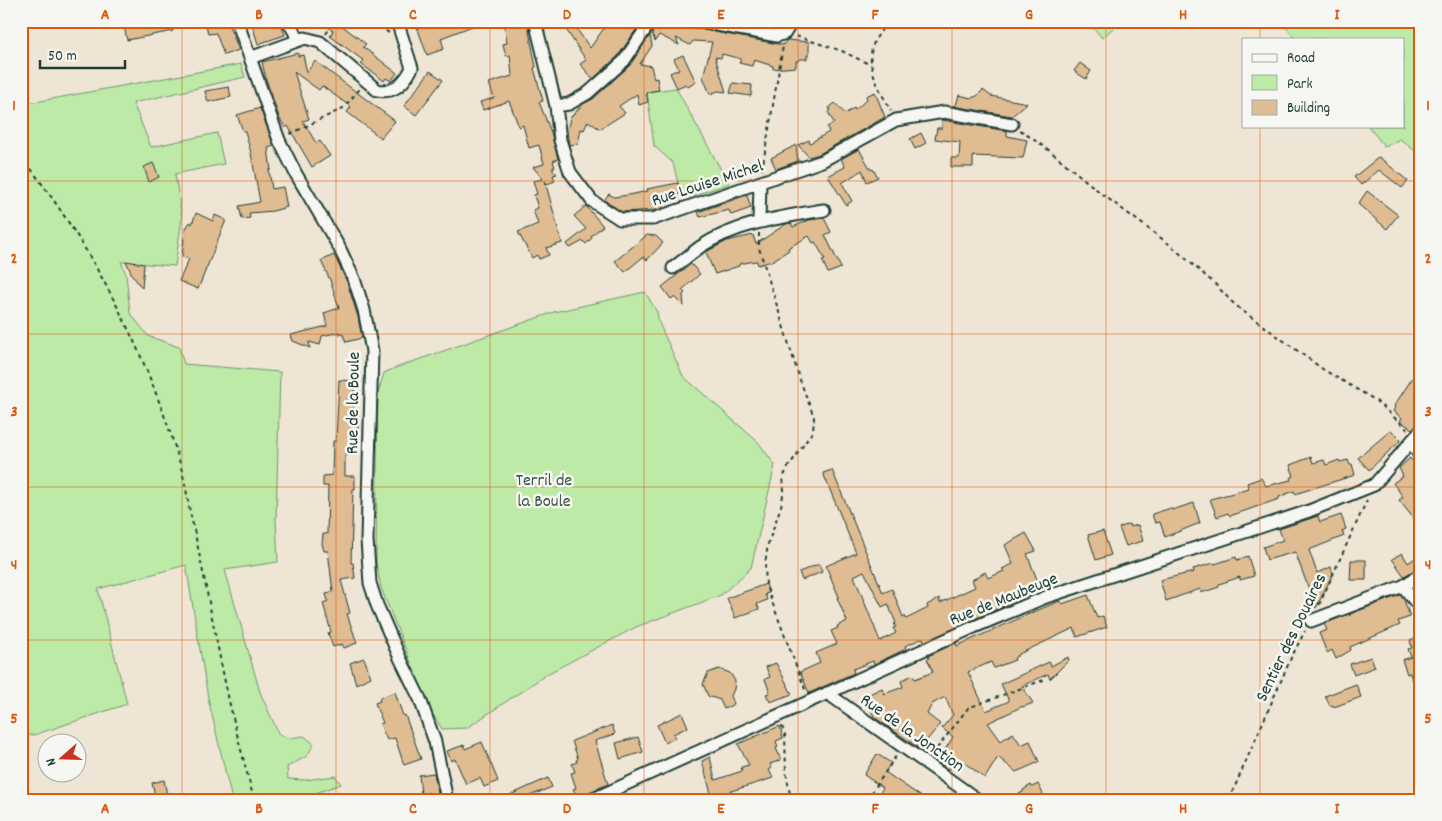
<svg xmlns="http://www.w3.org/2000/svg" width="1442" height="821" viewBox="0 0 1442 821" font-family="Dekko,sans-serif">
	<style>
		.green { fill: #bdeaa7; stroke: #6e946e }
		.building { fill: #e0bc92; stroke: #1f3d34; fill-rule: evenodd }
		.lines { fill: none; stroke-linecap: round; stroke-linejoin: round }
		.street-casing { stroke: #1f3d34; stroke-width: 15 }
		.path { stroke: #1f3d34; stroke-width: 2; stroke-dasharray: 4 4; stroke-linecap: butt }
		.street { stroke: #f6f6f2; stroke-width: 11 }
		.grid { fill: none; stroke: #de580e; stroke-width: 1; stroke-opacity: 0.55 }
		.labels { text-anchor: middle; stroke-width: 5; stroke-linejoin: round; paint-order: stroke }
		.street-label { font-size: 18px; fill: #1f3d34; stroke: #f6f6f2 }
		.park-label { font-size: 18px; fill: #375745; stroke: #f6f6f2 }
		.neatline { fill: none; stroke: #de580e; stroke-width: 2 }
		.grid-label { font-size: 16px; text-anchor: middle; font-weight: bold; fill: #de580e }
	</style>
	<rect width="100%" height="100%" fill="#efe5d5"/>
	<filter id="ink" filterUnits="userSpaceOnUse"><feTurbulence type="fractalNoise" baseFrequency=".02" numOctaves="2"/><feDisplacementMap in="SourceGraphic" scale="10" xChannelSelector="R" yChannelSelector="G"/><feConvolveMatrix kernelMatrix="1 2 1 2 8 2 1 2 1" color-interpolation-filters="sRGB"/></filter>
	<g filter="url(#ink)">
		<!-- green -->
		<path class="green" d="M1088,21H1121L1102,38Z
			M1281,21H1415L1421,27V156L1400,139L1385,147L1368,126H1403V39H1295Z
			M241,64L245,77L133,103L151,147L217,133L224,164L175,174L182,218L175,266L121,262L126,274L130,313L148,336L179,347L184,364L280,372L276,520L278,562L225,570L260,692L279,735L290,738L304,736L314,744L307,756L287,767L288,779L305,780L335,776L341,784L296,800H232L208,698L186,565L98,589L127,704L34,735H21V102L24,104Z
			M676,88L729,184L689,197L681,195L673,163L654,146L647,92Z
			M645,292L657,312L659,323L683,376L758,442L775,465L751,568L721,595L636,627L547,674L467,728L442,729L430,710L381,588L376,562L378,393L384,373L395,368L554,312Z"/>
		<!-- building -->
		<path class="building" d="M123,21H171L173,31L127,40Z
			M205,21H227L239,50L224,55L216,33L208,34Z
			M251,21H280L285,35L258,44Z
			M320,21H336L366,44L363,47L397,73L391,81L386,78L384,81L379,77L361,64L364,61L330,36L333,31Z
			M415,21H483V22L441,38L444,49L427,55Z
			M504,21H527L536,67L534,68L543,101L539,102L551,132L558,159L553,161L555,167H553V170L557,174L553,175L555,181L547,184L545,181L562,243L546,248L549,255L539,259L537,255L532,258L518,232L538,224L533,210L538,208L534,195L537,194L533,181L543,179L533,167L544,164L539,145L529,148L523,125L519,127L509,101L483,110L480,102L494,98L489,83L512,76L510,55L506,56L503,44L507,43Z
			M609,21H642L618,56L593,79L580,64L586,60L565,28L574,25L590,48Z
			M658,21H688L690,26L694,28L783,45L787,40L809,42V55H807V59H799L798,61H796V67L773,69V66L754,60L752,66L739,63L741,59L722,54L721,58L715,57L726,92L718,91L710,94L703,77L712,42L693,41L690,45L676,38L679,45L659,35L655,41L652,34Z
			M650,35L652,46L640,64L651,66L654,79L657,78L659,90L646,92L648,102L639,105L637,94L619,106L625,113L600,129L588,121L584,130L581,129L578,144L569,145L567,131L570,118L583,104L593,99L629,66Z
			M298,53V56L303,55L307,72L315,61L395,121L381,138L347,112L351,107L322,86L319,90L294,72L309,119L303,121L316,143L320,141L330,156L312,167L288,126L285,128L279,117L266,79L262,62Z
			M683,55L696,82L688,87L686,84L677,88L670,73L679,69L674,59Z
			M1080,63L1091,71L1086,79L1074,71Z
			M430,71L443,80L416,115L404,106Z
			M733,83L752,85L751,96L730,93Z
			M229,87L231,97L208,102L205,91Z
			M983,90L991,96L1027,103L1012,116L952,106L956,105L959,95L971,98L977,96Z
			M875,92L885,117L819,154L809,157L798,145L809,140L810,143L829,132L827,127L834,123L828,112L830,110L829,108L835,103L845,114L854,108L855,110L867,99L866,96Z
			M260,108L274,146L268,148L271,170H269L272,189L283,187L287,207L273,211L249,213L250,218L242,219L239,206L260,202L251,153L245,131H243L237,115Z
			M942,120L1007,131V136L1027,140L1023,158L973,156V167H951V158H959L960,142L935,139L937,128H942Z
			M921,133L926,143L915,149L910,139Z
			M796,145L798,161L776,169L771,158Z
			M859,149L871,170L873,169L878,177L867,182L862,170L842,183L852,201L846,205L828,176L845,167L841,159Z
			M1379,157L1408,181L1402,188L1379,170L1361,185L1354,177Z
			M153,163L159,177L149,182L144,167Z
			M678,183L680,194L663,197V208L657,210L622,212L604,200L609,194L614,197L629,195L648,191L647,189Z
			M1367,191L1398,215L1387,229L1358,204Z
			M747,195L751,208L731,215L729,210L700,217L698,212Z
			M586,206L603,226L591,236L592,238L586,244L583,241L570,248L567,244L586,229L574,216Z
			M196,213L213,221L215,215L226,220L198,289L179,281L189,259L182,257L185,230L190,222L192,224Z
			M824,218L831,232L825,235L841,268L828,273L822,260L825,259L815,242L813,243L809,236L788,248L789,250L772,261L758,265L757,261H755L739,264V266L715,274L709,260L706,252L727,241L753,235L756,244L786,224L791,223L793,227L809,220Z
			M647,235L656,236L663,243L647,260L643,257L625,272L615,261Z
			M334,255L347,282L358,317L362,338L346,342L343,334L340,335V332L322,336L320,345L309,342L310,348L293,341L291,335L327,326L324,313L339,308L330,280L321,261Z
			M126,261L144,264L142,288L132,275Z
			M691,264L700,274L682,290L685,293L683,295L684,307L674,297L671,299L662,287Z
			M1413,377L1421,382V421L1412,429L1400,421L1402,418L1393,411L1395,407L1394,406Z
			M339,380L355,381L353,411H359L356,455H345V476H355V489H353L351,563H353L355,578L341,580L350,613L347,614L357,643L344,648L342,644L333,647L328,633L331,632L323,603L328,601L326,594L333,592L328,551H324L322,544L323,534H327L328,486H323V476L332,475L333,441H336Z
			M1391,430L1401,440L1369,470L1358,458Z
			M1311,457L1313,463L1324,460L1326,465L1339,460L1340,462L1348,460L1350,465L1352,464L1355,475L1295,494L1294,491L1279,497V499L1230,516L1228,513L1217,517L1210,499L1249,489L1247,483L1261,478L1266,486L1291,480L1290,478L1294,476L1290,465Z
			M1410,458L1421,471V528L1399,500L1403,497L1393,483L1403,476L1399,468Z
			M832,470L883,593L892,589L903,617L905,616L906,619L928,608L927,605L939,598L940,603L975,587L972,580L985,572L988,578L1004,571L1002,569L1013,564L1005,545L1026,533L1036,551L1027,554L1040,587L1034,590L1035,592L924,642L923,638L905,646L906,649L874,664L873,661L853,669L854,673L809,693L800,672L820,663L816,653L837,644L831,631L838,628L837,626L847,621L837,598L839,597L826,566L856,553L823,473ZM864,571L882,607L888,604L896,623L894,624L896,627L893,628L896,633L880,641L854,576Z
			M1194,503L1200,523L1165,537L1160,522L1155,523L1152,514L1171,508L1172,510Z
			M1341,515L1346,529L1342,531L1344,536L1309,550L1317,573L1331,567L1333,574L1316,608L1295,552L1267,560L1263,547L1283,540L1279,529L1318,516L1320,522Z
			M1129,524L1130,527L1138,525L1143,541L1126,546L1119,528Z
			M1103,531L1111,555L1096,560L1088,535Z
			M1402,553L1408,563L1421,554V567L1404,576L1392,559Z
			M1248,556L1254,576L1240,580V577L1219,584V587L1201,593L1200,589L1166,601L1160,580L1194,572L1193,569L1214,563L1215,564L1236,557L1237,560Z
			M1351,560H1366V580H1350Z
			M819,564L822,572L802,580L799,572Z
			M766,584L769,593L765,594L767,600L757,604L759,609L735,618L727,598Z
			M1088,595L1097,618L1103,616L1107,627L1077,637L1074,628L1019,654V655L1014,658L1015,660L994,668L991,662L968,672L986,711L1009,701L1001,684L1049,662L1051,666L1068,657L1069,660L1050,679L1048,674L1022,686L1033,703L1023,707V706L988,723L1001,741L1013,733L1021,745L1030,741L1039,762L1016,772L998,757L985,778L958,758L949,770L942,765L938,761L953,737L942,728L953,715L945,697L932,704L927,714L940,724L920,749L874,717L865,696L882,688L884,694L903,687L901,681L912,675L915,679L933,672L927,659L929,658L928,656L956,643L957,646L1038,610L1060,601L1062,604Z
			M1400,595L1404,600L1410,617L1398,621L1400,625L1350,647L1351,650L1336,659L1332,650L1327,653L1319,633L1327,630L1324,624L1349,614L1350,616V614Z
			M1421,636V678L1412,681L1410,673L1407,674L1402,660L1411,657L1408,649L1412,648L1410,640Z
			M1371,657L1375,667L1354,675L1350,664Z
			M364,658L371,677L356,684L350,663Z
			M776,663L792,694L770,702L766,694L770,693L765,679L770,677L766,667Z
			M719,669L730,673L735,681L734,689L731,696L734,704L724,709L720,700L708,696L703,684L708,673Z
			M1356,684L1361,697L1334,707L1333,705L1330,706L1325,696Z
			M395,692L403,716L405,715L421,759L404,765L395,738L387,740L380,724L383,723L375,703L380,701L379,698Z
			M682,713L688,727L673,734L675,738L665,743L657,725Z
			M612,725L615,734L595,741L608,784L577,797L573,789L576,788L571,773L575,772L572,764L577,762L576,760L578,759L572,741Z
			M780,726L783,738L776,741L778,747L776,748L781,760L770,764L772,768L769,770L773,778L712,797L702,761L710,757L715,780L742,771L741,767L749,765L738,744Z
			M638,737L643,752L620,759L616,743Z
			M482,742L498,781L484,787L480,778L466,784L455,759L451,761L447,751L464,745L465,749Z
			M877,754L891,763L885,772L926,800H875L883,788L864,775Z
			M434,773L439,797L430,799L429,793L421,794L419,775Z
			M548,778L552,787L527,797L528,800H499Z
			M164,780L168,800H156L152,783Z
			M1038,784L1046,800H1007L1023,792V790L1031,785L1032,787Z"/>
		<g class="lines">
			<defs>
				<path id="street" d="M237,21L279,140L296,174L339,247L354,279L364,310L372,351L367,540L370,583L377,605L400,658L420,699L435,742L447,800
					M288,21L299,40
					M535,21L556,106L560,140L570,172L592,201L620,219H653L822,161L896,120L944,112L1012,124
					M695,21L777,36L785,33L792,21
					M250,58L305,38L320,42L377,90C394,94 405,82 412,68L397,21
					M556,106L569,104L588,93L624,61L651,21
					M759,221L760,183
					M673,268C682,261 691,254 700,247C737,223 782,217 824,210
					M1411,443L1421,456
					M1421,574L1403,586L1421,609
					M1311,621L1403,586
					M827,693L978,800
					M591,800L974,627L1046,597L1309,511L1374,485L1421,430"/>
			</defs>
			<!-- street casing -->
			<use href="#street" class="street-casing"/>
			<!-- path -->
			<path class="path" d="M373,21L389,33
				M886,21C883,30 876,36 873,45C865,66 881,93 891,111
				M326,34L334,21
				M796,36L842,51L871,65
				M1020,130L1050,151L1102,194L1169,244L1214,283L1236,306L1324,370L1375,400L1407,429
				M290,134L342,109L360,89
				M21,156C93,248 145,349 179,460C184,477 187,494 190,512C203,568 213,625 225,682C233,721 244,761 254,800
				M762,170L783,46
				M759,233V248L800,380L814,417L813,431L787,469L783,478L784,490L781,506L768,544L765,565L766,586L806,692
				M1319,605L1367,500
				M782,726L785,734L786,772L791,800
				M932,755L968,708L1046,679
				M867,800L896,756
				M1229,800L1291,658L1305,631"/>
			<!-- street -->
			<use href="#street" class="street"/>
		</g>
	</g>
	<!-- grid -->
	<path class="grid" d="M182,21V800M336,21V800M490,21V800M644,21V800M798,21V800M952,21V800M1106,21V800M1260,21V39M1260,126V800M21,181H1421M21,334H1421M21,487H1421M21,640H1421"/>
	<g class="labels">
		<!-- street labels -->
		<g class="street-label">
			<text transform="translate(707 182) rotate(-18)" y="6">Rue Louise Michel</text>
			<text transform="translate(352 403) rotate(-89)" y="6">Rue de la Boule</text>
			<text transform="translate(1003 598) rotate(-22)" y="6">Rue de Maubeuge</text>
			<text transform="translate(1290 637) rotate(-64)" y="6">Sentier des Douaires</text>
			<text transform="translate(913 732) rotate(35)" y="6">Rue de la Jonction</text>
		</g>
		<!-- park labels -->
		<g class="park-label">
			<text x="544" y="485">Terril de<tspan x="544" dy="21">la Boule</tspan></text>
		</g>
	</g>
	<!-- margin -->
	<rect width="1442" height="821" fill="none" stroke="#f6f6f2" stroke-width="55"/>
	<!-- legend -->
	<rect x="1242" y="38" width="162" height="90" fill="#f6f6f2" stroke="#a0aca6"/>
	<rect x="1252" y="54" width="25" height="8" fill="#f6f6f2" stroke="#a0aca6"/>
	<text x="1287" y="62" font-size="15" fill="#1f3d34">Road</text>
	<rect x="1252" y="75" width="25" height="15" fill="#bdeaa7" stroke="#a0aca6"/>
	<text x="1287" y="88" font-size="15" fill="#1f3d34">Park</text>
	<rect x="1252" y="100" width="25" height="15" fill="#e0bc92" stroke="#a0aca6"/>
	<text x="1287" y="112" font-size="15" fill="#1f3d34">Building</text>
	<!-- north arrow -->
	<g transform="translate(62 758) rotate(250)"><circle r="24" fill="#f6f6f2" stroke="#a0aca6"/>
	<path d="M0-4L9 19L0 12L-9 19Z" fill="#c8321e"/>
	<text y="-8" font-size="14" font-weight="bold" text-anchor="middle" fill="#1f3d34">N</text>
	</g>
	<!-- scale -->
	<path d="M40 60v8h85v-8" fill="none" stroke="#1f3d34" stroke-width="2.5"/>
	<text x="48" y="60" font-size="15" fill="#1f3d34" stroke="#f6f6f2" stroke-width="4" paint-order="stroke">50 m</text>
	<rect x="28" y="28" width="1386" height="766" class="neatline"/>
	<g class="grid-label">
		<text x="105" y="19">A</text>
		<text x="259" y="19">B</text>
		<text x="413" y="19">C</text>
		<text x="567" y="19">D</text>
		<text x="721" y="19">E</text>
		<text x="875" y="19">F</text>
		<text x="1029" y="19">G</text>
		<text x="1183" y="19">H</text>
		<text x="1337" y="19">I</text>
		<text x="14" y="110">1</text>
		<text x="1428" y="110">1</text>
		<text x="14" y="263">2</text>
		<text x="1428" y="263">2</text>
		<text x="14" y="416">3</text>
		<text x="1428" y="416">3</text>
		<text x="14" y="569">4</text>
		<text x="1428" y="569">4</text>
		<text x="14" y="723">5</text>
		<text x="1428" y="723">5</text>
		<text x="105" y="813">A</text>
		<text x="259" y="813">B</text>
		<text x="413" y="813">C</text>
		<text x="567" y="813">D</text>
		<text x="721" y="813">E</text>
		<text x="875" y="813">F</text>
		<text x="1029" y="813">G</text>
		<text x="1183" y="813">H</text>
		<text x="1337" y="813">I</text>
	</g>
</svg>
